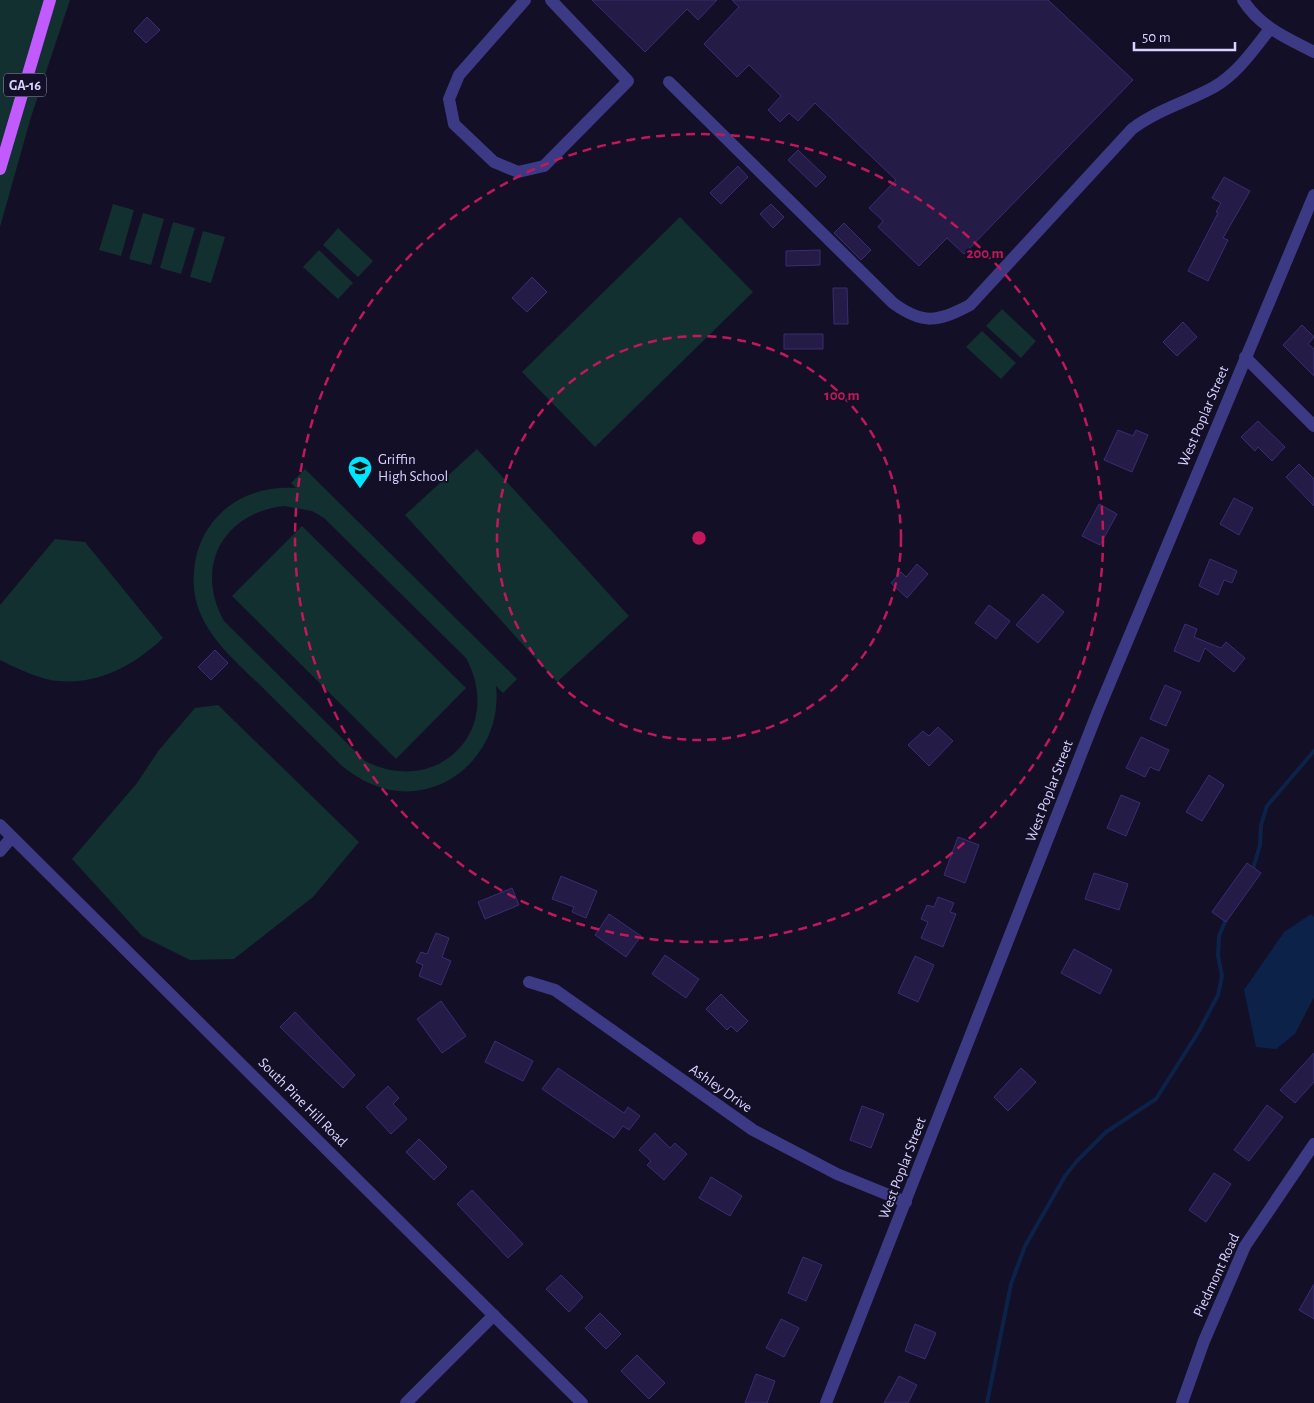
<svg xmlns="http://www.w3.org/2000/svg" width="1314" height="1403" viewBox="0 0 1314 1403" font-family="'Alegreya Sans',sans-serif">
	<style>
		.green { fill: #12302f; fill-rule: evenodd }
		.water { fill: #0c2248 }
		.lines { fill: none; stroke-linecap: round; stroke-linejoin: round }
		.stream { stroke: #0c2248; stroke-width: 4 }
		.building { fill: #241b47; stroke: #3b2d73 }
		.minor { stroke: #3d3a85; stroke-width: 12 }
		.major { stroke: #c25bff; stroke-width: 12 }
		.ring { fill: none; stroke: #c2185b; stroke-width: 2.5; stroke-dasharray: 9 6 }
		.labels { text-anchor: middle; stroke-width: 4; stroke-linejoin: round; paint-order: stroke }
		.shield { fill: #130f26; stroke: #9e99be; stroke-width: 1 }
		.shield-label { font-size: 14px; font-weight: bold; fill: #d9d4ff }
		.street-label { font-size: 15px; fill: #d9d4ff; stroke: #130f26 }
		.poi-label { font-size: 15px; fill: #d9d4ff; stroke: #130f26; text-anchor: start }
		.centre { fill: #c2185b; stroke: #130f26; stroke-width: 2.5 }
		.ring-label { font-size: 15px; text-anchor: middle; font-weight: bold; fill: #c2185b; stroke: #130f26; stroke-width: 4; stroke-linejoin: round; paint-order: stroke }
	</style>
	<rect width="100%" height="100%" fill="#130f26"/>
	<!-- green -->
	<path class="green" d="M0,0H70L31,117L0,227Z
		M113,204L134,210L121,256L99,250Z
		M143,213L164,219L151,265L129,259Z
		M680,217L753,292L595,447L522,372Z
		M173,222L195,228L181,274L160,268Z
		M338,228L373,261L358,277L323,245Z
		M203,231L225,237L211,283L190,277Z
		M319,250L353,283L338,299L303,267Z
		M1002,309L1036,341L1021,358L986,326Z
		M982,331L1016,363L1001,379L966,347Z
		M477,449L629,616L557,682L405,515Z
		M305,469L517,679L503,693L496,686C503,747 451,801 390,790C371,786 356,777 342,766C317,741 291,716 266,691C232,657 189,625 194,572C195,554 201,537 212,523C233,496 264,486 296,488L291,483ZM284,506L312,511L324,518L466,658C505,730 438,798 365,761L224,621C194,567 223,513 284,506Z
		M302,526L466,688L396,759L232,596Z
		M55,539L85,542L163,638C136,664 99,685 59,681C41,680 16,668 0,660V605Z
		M218,705L359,842L313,897L234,959L190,960L142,936L72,859L137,783L159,750L195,708Z"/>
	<!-- water -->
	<path class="water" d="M1311,914L1314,917V997L1295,1034L1276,1049L1256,1047L1244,990L1284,932Z"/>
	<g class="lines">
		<!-- stream -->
		<path class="stream" d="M1252,872L1260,845L1261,825L1267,806L1314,751
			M987,1403L1011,1284L1025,1246L1065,1176L1077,1161L1106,1132L1156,1099L1199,1031L1218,995L1222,976L1218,956L1219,936L1227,917"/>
	</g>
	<!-- building -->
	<path class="building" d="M592,0H717L698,20L687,9L645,52Z
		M732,0H1048L1133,80L964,254L947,238L919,266L878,227L883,221L869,208L896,180L815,103L798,121L789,113L780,122L768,110L781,96L749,65L737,77L704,44L739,7Z
		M147,17L160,30L146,43L134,31Z
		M798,150L826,177L816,187L788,160Z
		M738,166L748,177L721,204L710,193Z
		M1224,177L1250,191L1223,238L1228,240L1208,281L1188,271L1218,213L1216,212L1221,203L1212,198Z
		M771,204L784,217L773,228L760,214Z
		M844,223L871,250L861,260L834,233Z
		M820,250V265L786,266V251Z
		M532,277L547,292L527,312L512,298Z
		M833,288H847L848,324H834Z
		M1183,322L1197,337L1177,356L1163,342Z
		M1302,325L1314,337L1308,344L1314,349V376L1283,345Z
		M784,334H823V349H784Z
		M1258,421L1285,447L1272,461L1258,447L1255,451L1241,437Z
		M1118,430L1133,436L1136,430L1148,435L1132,472L1104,460Z
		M1299,464L1314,479V506L1286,477Z
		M1234,498L1253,508L1239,535L1220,524Z
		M1099,504L1117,514L1100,545L1082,536Z
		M1210,559L1237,571L1232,583L1224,580L1218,595L1199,586Z
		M917,564L928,574L907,598L891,583L901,572L906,577Z
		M1043,594L1064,612L1038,643L1016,625Z
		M989,605L1010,621L996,639L975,623Z
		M1185,624L1197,629L1194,637L1221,648L1226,642L1245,658L1234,672L1205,648L1199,662L1174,651Z
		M215,650L228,663L211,680L198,667Z
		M1165,685L1181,692L1166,726L1150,719Z
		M938,727L953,741L929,766L908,745L923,731L929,736Z
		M1141,737L1169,750L1159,771L1150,767L1145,777L1126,768Z
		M1209,775L1224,785L1202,821L1186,812Z
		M1121,795L1140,803L1126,836L1107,828Z
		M958,837L979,845L965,883L944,875Z
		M1247,863L1261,873L1226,922L1212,912Z
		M1094,873L1128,884L1119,910L1085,899Z
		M561,876L597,891L586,918L572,912L574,907L552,899Z
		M512,888L519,905L485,919L478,902Z
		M938,897L954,903L950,912L956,914L943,947L921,938L928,922L921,919L927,905L934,907Z
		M609,914L641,936L626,957L595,935Z
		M436,933L449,938L442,957L451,961L441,985L419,976L423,965L416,962L421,952L427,954Z
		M1074,949L1112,970L1100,994L1061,973Z
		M665,955L699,979L686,998L652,974Z
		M915,956L934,965L918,1002L898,993Z
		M721,994L748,1021L737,1032L731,1026L727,1030L706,1009Z
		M441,1001L466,1036L442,1053L417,1019Z
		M295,1012L355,1075L343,1088L280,1027Z
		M495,1041L533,1061L523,1081L485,1062Z
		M1314,1053V1082L1295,1103L1280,1090Z
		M558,1068L624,1113L628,1107L640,1116L629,1130L623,1126L614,1138L542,1089Z
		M1021,1068L1036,1082L1008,1111L994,1097Z
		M388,1086L399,1098L393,1104L407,1119L391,1134L366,1107Z
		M1267,1105L1283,1117L1249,1161L1234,1150Z
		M862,1106L884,1114L871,1148L850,1140Z
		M655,1133L670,1148L675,1143L687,1154L664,1180L647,1165L651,1161L639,1150Z
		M419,1139L447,1167L434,1180L406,1152Z
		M1214,1173L1231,1184L1206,1222L1189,1210Z
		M711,1177L742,1196L730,1216L699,1198Z
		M472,1190L523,1244L508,1258L457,1204Z
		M803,1257L822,1265L806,1301L788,1293Z
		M561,1275L583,1297L569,1312L546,1289Z
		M1314,1284V1319L1299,1310Z
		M600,1313L621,1334L606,1349L585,1328Z
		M781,1319L799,1328L784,1357L766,1348Z
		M915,1324L936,1333L925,1359L905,1351Z
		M637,1355L665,1383L649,1399L621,1371Z
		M756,1374L775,1381L767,1403H745Z
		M899,1376L917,1385L908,1403H884Z"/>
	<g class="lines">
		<!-- minor -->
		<path class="minor" d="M525,0L459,75L449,99L454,124L494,162L518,172L544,166L628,81L551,0
			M1243,0C1260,27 1287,38 1314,52
			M669,82L893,303C923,325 938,322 970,305L1132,129C1157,110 1187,102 1214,87C1238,73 1253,50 1270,29
			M1245,357L1314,426
			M0,825L582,1403
			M0,851L12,837
			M529,982L555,990L753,1130L837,1174L906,1202
			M406,1403L494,1315
			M826,1403L1098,711L1314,195
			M1182,1403L1204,1341L1245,1246L1314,1144"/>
		<!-- major -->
		<path class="major" d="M0,169L50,0"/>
	</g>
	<!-- distance rings -->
	<g class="ring">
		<circle cx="699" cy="538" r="202"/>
		<circle cx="699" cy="538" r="404"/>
	</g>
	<!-- icons -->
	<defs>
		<symbol id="school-pin" viewBox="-11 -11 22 30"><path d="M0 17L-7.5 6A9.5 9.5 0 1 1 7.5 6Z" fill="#00e5ff" stroke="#130f26"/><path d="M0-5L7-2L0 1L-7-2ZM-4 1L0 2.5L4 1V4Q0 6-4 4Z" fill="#111"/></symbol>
	</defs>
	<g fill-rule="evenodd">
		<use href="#school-pin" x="346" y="454" width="28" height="38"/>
	</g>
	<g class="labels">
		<!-- shield labels -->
		<rect class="shield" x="4" y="73.5" width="42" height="23" rx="4"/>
		<g class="shield-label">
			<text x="25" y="90">GA-16</text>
		</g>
		<!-- street labels -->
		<g class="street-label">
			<text transform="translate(1203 416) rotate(-67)" y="5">West Poplar Street</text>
			<text transform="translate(1049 791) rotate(-69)" y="5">West Poplar Street</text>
			<text transform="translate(721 1088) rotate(35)" y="5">Ashley Drive</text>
			<text transform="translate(303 1102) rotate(45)" y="5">South Pine Hill Road</text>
			<text transform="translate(902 1168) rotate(-69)" y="5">West Poplar Street</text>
			<text transform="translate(1216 1275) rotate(-65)" y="5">Piedmont Road</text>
		</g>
		<!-- poi labels -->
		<g class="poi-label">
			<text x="378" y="464">Griffin<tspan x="378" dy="17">High School</tspan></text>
		</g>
	</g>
	<circle cx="699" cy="538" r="8" class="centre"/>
	<g class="ring-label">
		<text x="985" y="258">200 m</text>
		<text x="842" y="400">100 m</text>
	</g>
	<!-- scale -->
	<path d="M1134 42v8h101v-8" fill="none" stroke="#d9d4ff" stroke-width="2.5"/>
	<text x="1142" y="42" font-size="15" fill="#d9d4ff" stroke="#130f26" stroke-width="4" paint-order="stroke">50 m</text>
</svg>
